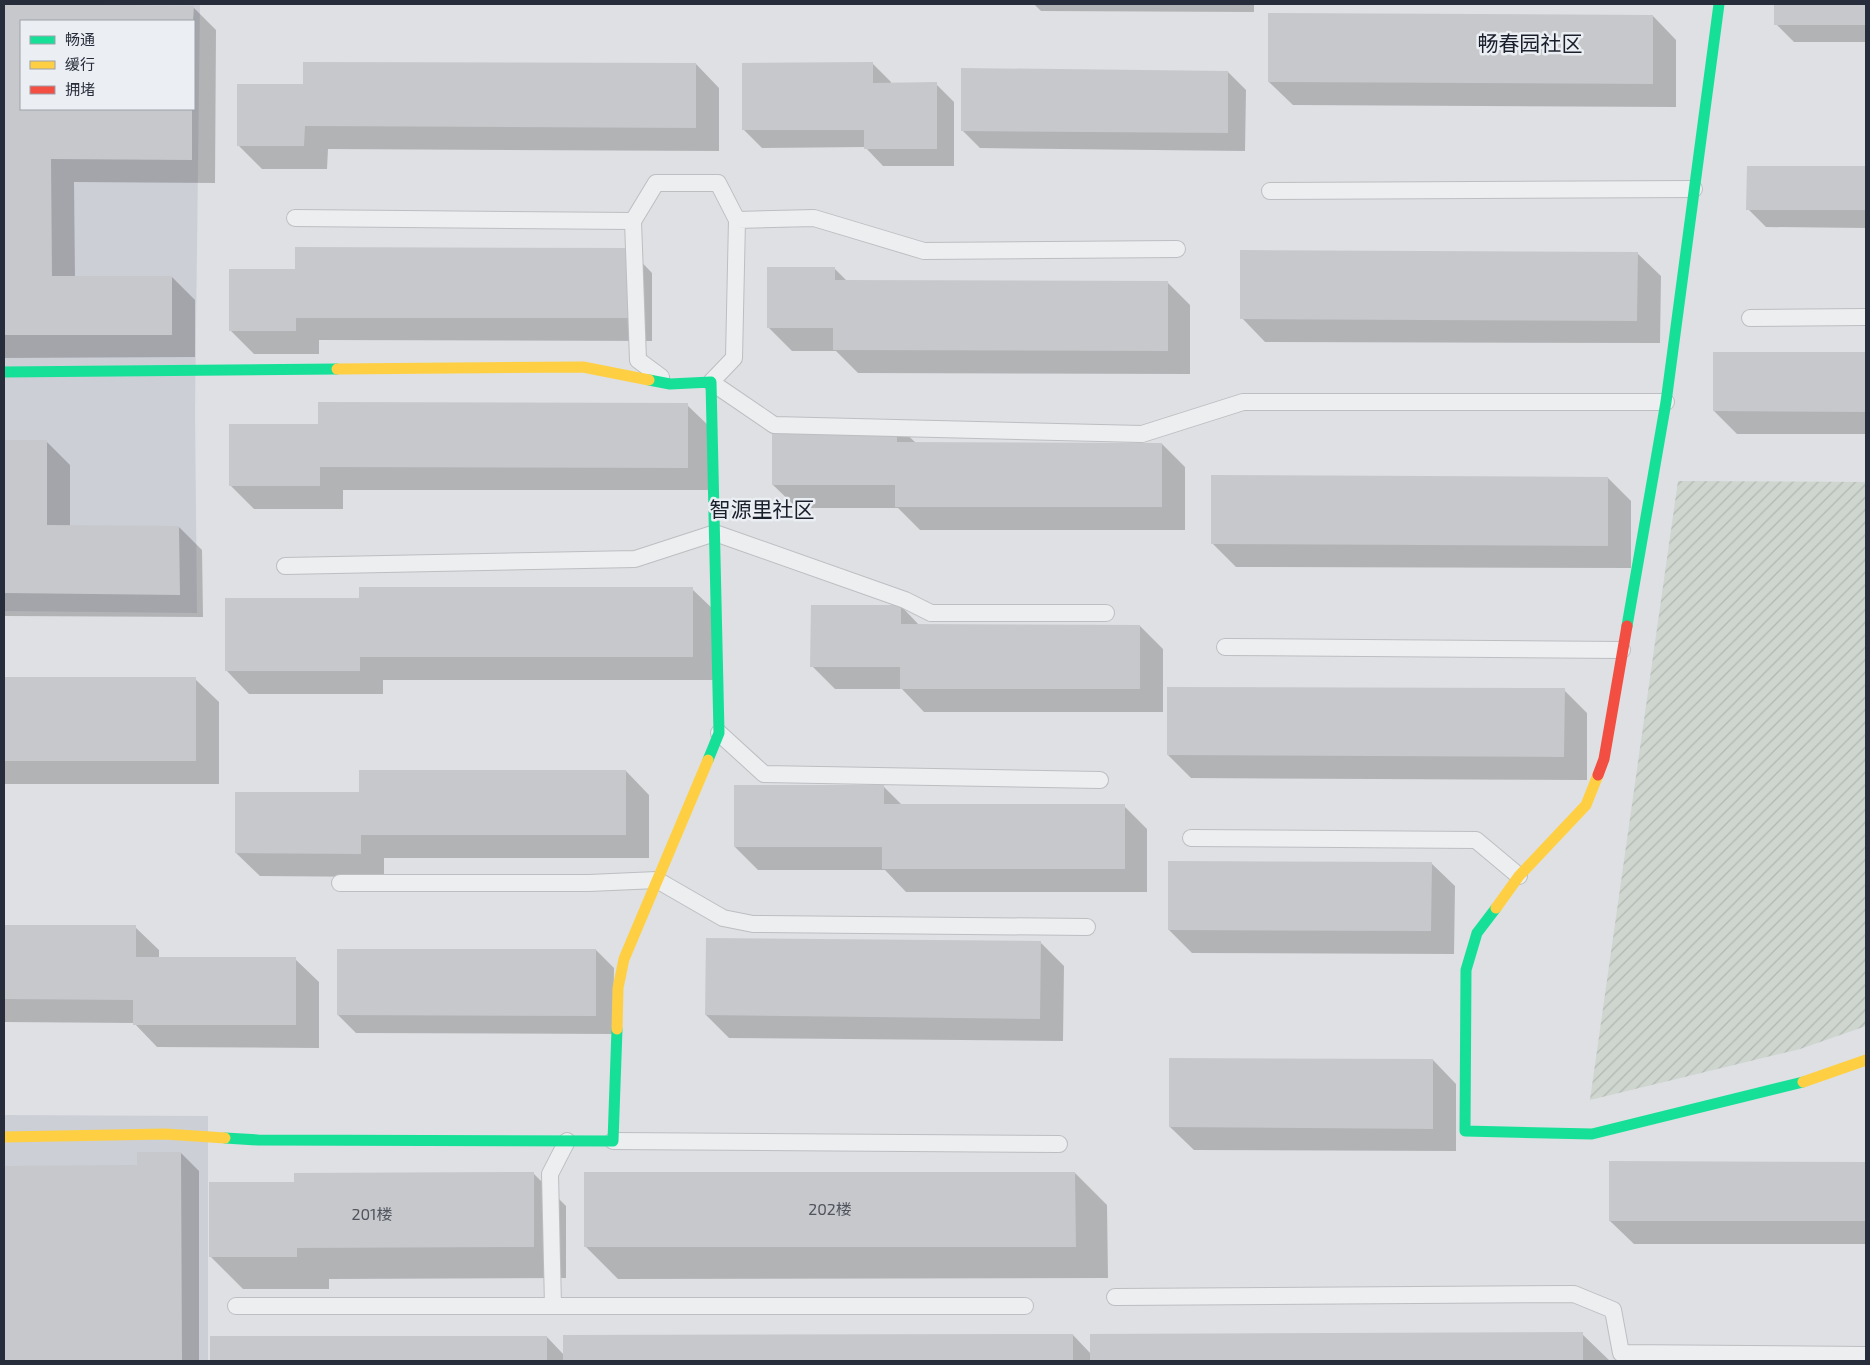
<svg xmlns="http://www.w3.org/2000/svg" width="1870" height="1365" viewBox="0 0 1870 1365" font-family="'Exo 2','Noto Sans SC',sans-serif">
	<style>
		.built { fill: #cccfd6; fill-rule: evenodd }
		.garden { fill: url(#garden-furrows) }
		.shadow { fill: #0003; fill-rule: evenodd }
		.building { fill: #c6c8cb }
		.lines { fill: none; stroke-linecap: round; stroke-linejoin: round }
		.lane-casing { stroke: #bcbec1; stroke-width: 18 }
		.lane { stroke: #edeef0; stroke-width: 16 }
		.fast { stroke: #16e098; stroke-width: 11 }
		.slow { stroke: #ffcf43; stroke-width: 11 }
		.jam { stroke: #f24e42; stroke-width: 11 }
		.labels { text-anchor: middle; stroke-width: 5; stroke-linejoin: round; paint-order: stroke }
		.number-label { font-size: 16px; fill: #50545f }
		.quarter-label { font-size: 21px; fill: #191f2b; stroke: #ebeef3 }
	</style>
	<defs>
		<pattern id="garden-furrows" width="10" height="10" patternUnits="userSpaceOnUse" patternTransform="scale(1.25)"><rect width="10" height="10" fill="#ced6cf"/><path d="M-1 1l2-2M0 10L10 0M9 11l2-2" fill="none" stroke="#b1b8b2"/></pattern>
	</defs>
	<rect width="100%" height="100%" fill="#dee0e3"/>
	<!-- built -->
	<path class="built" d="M4,4H200L195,411L197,613L4,611ZM21,21H194V109H21Z
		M4,1115L208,1116V1361H4Z"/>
	<!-- garden -->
	<path class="garden" d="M1678,481L1866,482V1026L1800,1049L1590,1100Z"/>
	<!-- shadow -->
	<path class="shadow" d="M1034,4H1254V12L1041,11Z
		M1776,4H1866V42H1794L1776,24Z
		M4,5L193,7L216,30L215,183L74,182L75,278L172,277L195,300V357L4,358ZM21,21H194V109H21Z
		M1653,16L1676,40V107L1293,105L1269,82Z
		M696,64L719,88V151L328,149L327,169H262L238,145L305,85Z
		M873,64L891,82V84H936L954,102V166H883L865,147L762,148L744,130Z
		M1228,72L1246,90L1245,151L980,148L962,130Z
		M1748,167H1866V228L1766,227L1748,209Z
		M629,249L652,273V341L319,340V354H254L230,330Z
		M1637,253L1661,276L1660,343L1265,342L1242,318Z
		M834,268L847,281L1167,282L1190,305V374L858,373L836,351H792L769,328Z
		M1714,353H1866V434H1737L1714,411Z
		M687,405L711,428V490H343V509H254L230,485L320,425Z
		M897,425L916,443L1162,444L1185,467V530H920L898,508H797L773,485Z
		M4,441L47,442L70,465V526L179,527L202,550L203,617L4,616Z
		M1608,478L1631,501V568L1236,567L1212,543Z
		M692,589L716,612V680H383V694H249L226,670L360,599Z
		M901,606L920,626H1140L1163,649V712H924L902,689H835L812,666Z
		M4,679H195L219,702V784H4Z
		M1564,690L1587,713V780L1191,778L1168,755Z
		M626,771L649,795V858H384V877L260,876L236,853L360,793Z
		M883,786L903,806H1124L1147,829V892H906L885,870H758L735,847Z
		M1431,863L1455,886L1454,954L1192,953L1169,930Z
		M4,926L135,927L159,950V958L295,959L319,982V1048L157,1047L134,1023L4,1022Z
		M1040,942L1064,966L1063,1041L729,1038L706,1015Z
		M596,950L614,968L613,1034L356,1033L338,1015Z
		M1433,1060L1456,1084V1151L1194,1150L1170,1127Z
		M181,1153L199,1171V1361H4V1168L138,1167Z
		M1610,1162L1866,1163V1244H1634L1610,1221Z
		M533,1173L566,1206V1278L329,1279V1289H243L211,1257L295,1183Z
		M1075,1173L1107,1205L1108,1278L618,1279L586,1247Z
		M1582,1334L1610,1361H212V1337H547L564,1355L1073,1335L1091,1354Z"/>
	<!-- building -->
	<path class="building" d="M4,4L194,6L193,21H21V109H192V160L51,159L52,276H172V335H4Z
		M1774,4H1866V25H1774Z
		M1268,13L1653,15V84L1268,82Z
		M303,62L696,63V128L305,126L304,146H237V84H303Z
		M873,62V83L937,82V149H864V130H742V63Z
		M961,68L1228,71V133L961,131Z
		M1747,166H1866V210H1746Z
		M295,247L629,248V318H296V331H229V269H295Z
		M1240,250L1638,252L1637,321L1240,319Z
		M767,267H835V280L1168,281V351L833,350V328H767Z
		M1713,352H1866V412L1713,411Z
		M318,402L688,403V468L320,467V486H229V424H318Z
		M772,423H897V442L1162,443V507H895V485H772Z
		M4,440H47V525L179,526L180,595L4,593Z
		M1211,475L1608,477V546L1211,544Z
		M359,587H693V657H360V671H225V598H359Z
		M811,605H901V624L1140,625V689H900V667H810Z
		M4,677H196V761H4Z
		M1167,687L1565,688L1564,757L1167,755Z
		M359,770H626V835H361V854L235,853V792H359Z
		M734,785H884V804H1125V869H882V847H734Z
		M1168,861L1432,862L1431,931L1168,930Z
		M4,925H136V957H296V1025H133V1000L4,999Z
		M706,938L1041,941L1040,1019L705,1015Z
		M337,949H596V1016L337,1015Z
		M1169,1058L1433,1059V1129L1169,1127Z
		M137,1152H181L182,1361H4V1166L137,1165Z
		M1609,1161L1866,1162V1221H1609Z
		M534,1172V1247L297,1248V1257H209V1182H294V1173Z
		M584,1172H1075L1076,1247H584Z
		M1583,1332V1361H1090V1334Z
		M1073,1334V1361H563V1335Z
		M210,1336H547V1361H210Z"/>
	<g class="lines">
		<defs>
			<path id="lane" d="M1270,191L1694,189
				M295,218L633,221L638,360L661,377
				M633,221L656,183H718L737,220
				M1177,249L924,251L814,218L737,220L734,358L711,382L774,425L1142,434L1243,402H1666
				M1750,318L1866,317
				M285,566L635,559L715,533L905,600L931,613H1106
				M1225,647L1622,650
				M719,733L764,774L1100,780
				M1191,838L1476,840L1519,876
				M340,883H589L657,880L723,918L753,924L1087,927
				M613,1141L1059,1144
				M1115,1297L1574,1294L1613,1310L1621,1353L1866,1355
				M236,1306H1025
				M553,1306L550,1174L567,1141"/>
		</defs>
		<!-- lane casing -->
		<use href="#lane" class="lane-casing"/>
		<!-- lane -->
		<use href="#lane" class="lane"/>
		<!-- fast -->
		<path class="fast" d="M4,372L337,369
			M649,380L670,384L711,382L719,733L708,760
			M1627,626L1666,402L1719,4
			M1496,908L1477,933L1466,970L1465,1131L1592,1134L1803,1082
			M225,1138L258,1140L613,1141L617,1029"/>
		<!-- slow -->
		<path class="slow" d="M337,369L583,367L649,380
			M1496,908L1519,876L1586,805L1598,775
			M617,1029L618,988L624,959L708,760
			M1803,1082L1866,1060
			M4,1137L165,1134L225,1138"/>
		<!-- jam -->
		<path class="jam" d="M1598,775L1604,759L1627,626"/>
	</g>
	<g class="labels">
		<!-- number labels -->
		<g class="number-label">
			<text x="830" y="1215">202楼</text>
			<text x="372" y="1220">201楼</text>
		</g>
		<!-- quarter labels -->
		<g class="quarter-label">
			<text x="1530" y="51">畅春园社区</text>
			<text x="762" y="517">智源里社区</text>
		</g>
	</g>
	<!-- border -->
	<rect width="1870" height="1365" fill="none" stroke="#272d3a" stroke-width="10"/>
	<!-- legend -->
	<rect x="20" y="20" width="175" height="90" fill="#ebeef3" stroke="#9da1a9"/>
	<rect x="30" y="36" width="25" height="8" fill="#16e098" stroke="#9da1a9"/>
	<text x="65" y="45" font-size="15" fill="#272d3a">畅通</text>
	<rect x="30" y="61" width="25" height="8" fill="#ffcf43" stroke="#9da1a9"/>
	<text x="65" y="70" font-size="15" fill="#272d3a">缓行</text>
	<rect x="30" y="86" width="25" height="8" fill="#f24e42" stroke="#9da1a9"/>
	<text x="65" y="95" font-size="15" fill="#272d3a">拥堵</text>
</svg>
